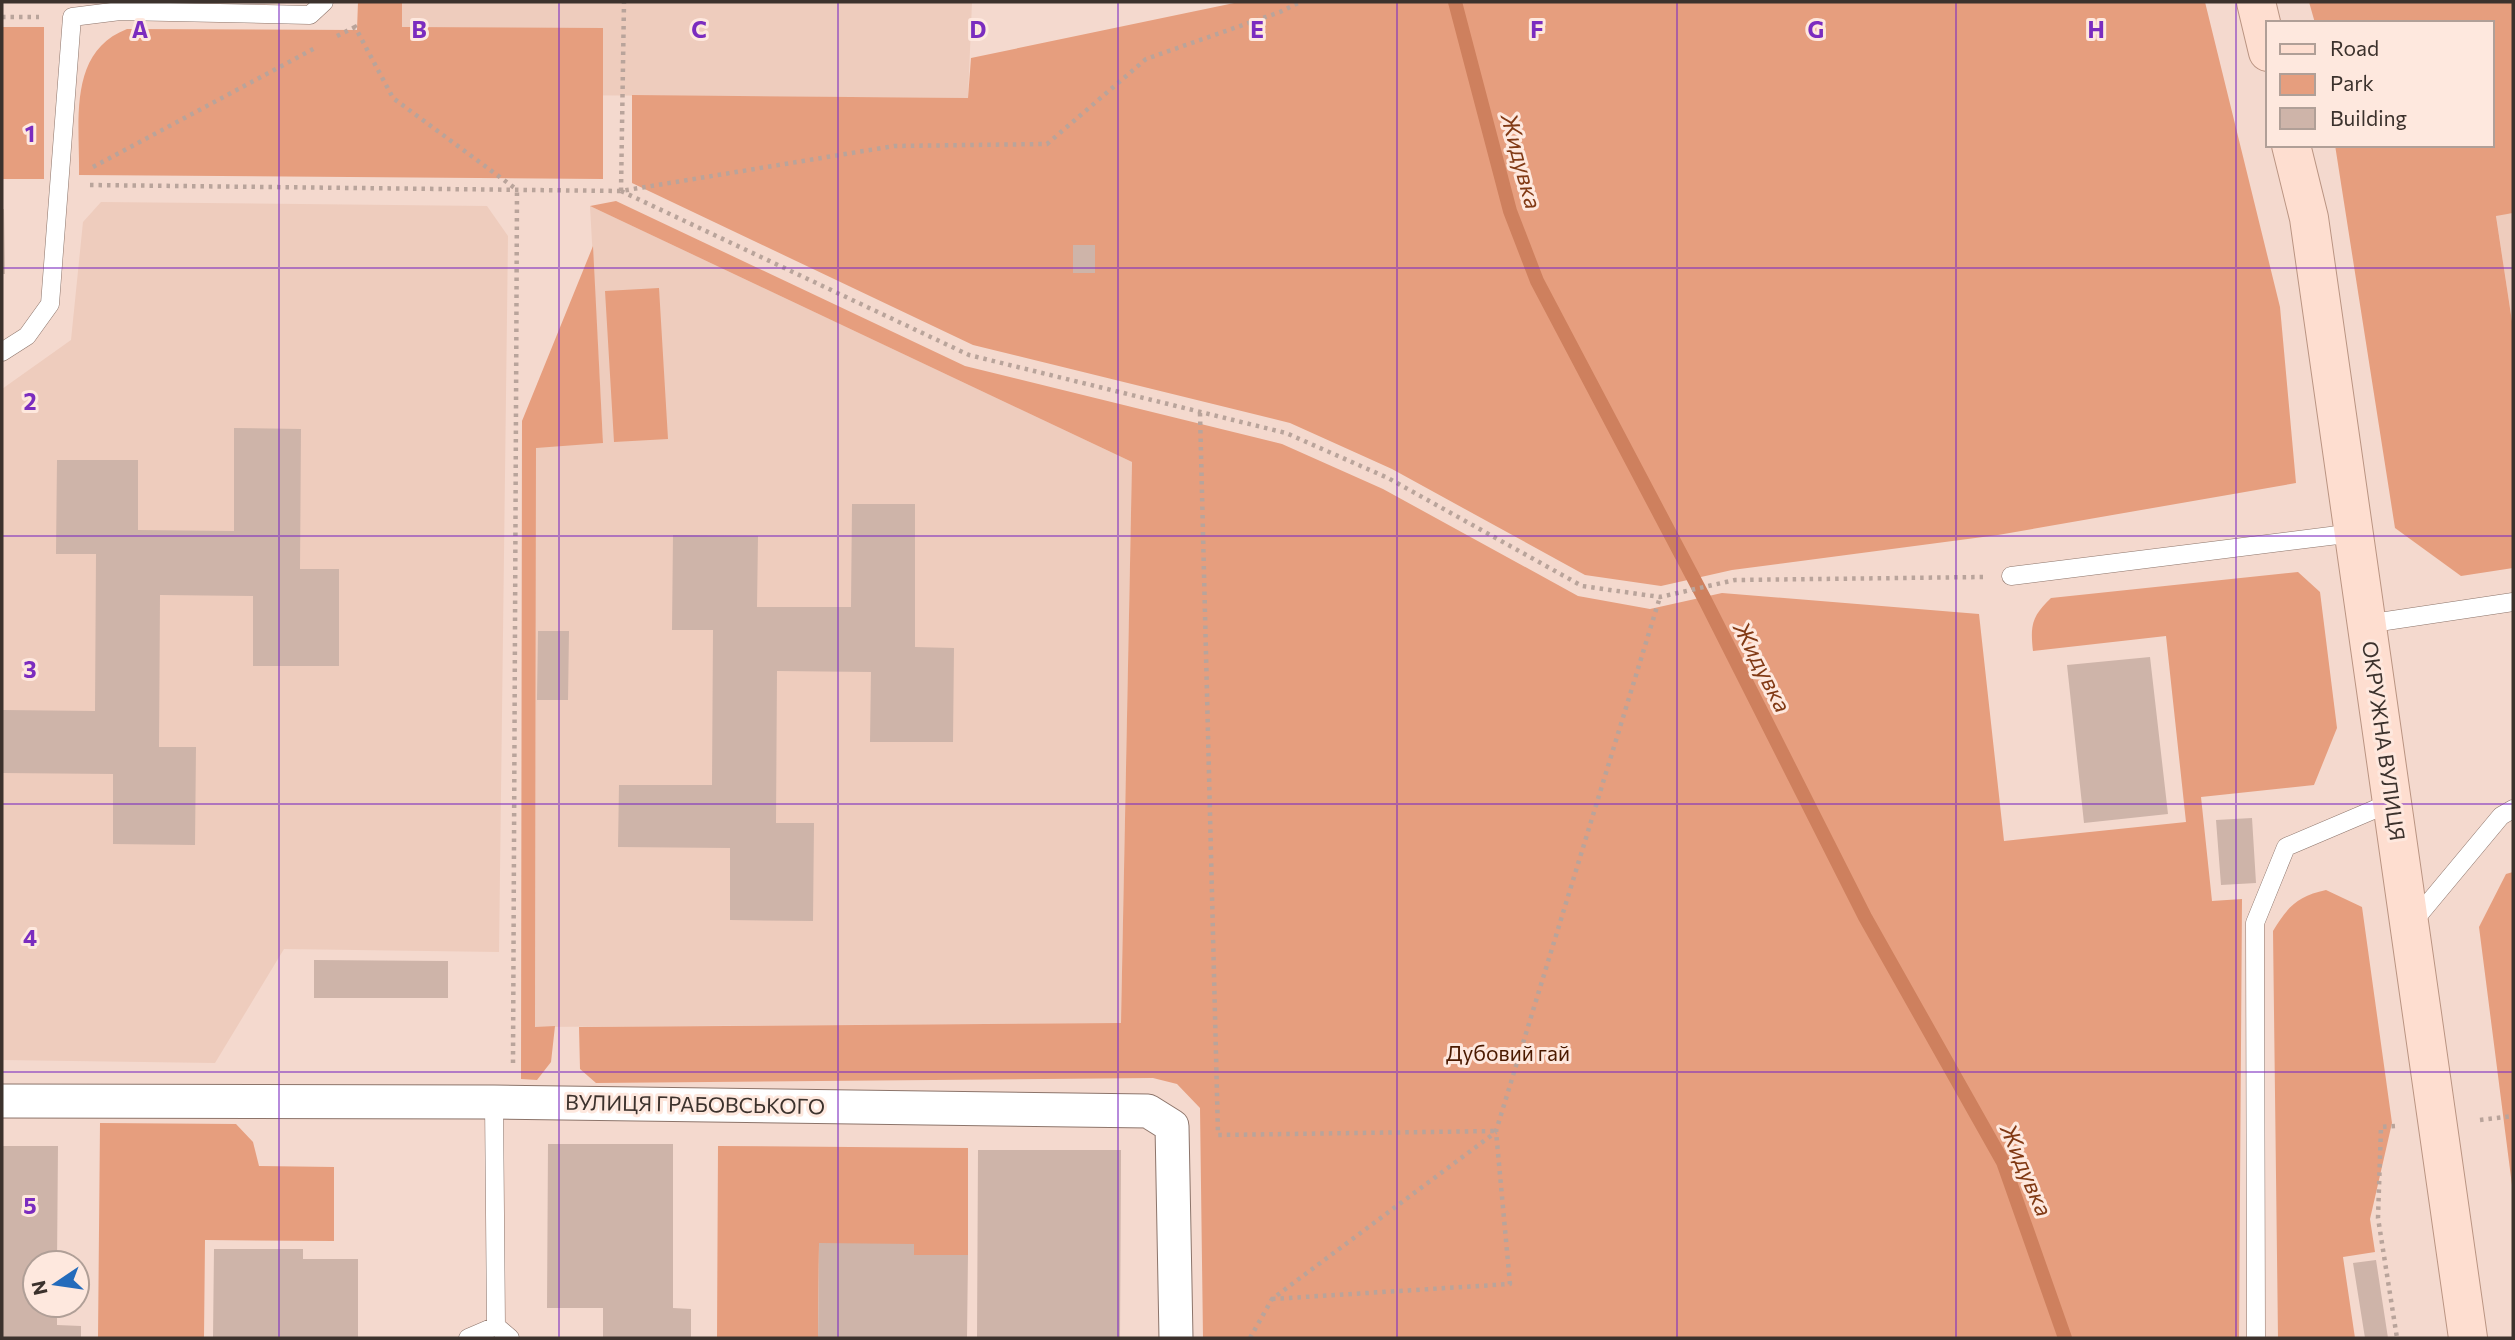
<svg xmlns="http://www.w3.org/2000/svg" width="2515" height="1340" viewBox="0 0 2515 1340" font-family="Commissioner,sans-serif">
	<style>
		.built { fill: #eeccbd }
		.green { fill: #e69e7e }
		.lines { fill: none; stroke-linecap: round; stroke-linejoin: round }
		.stream { stroke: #ce805e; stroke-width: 14 }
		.building { fill: #ceb4a9 }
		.service-casing { stroke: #8c746a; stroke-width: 19 }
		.minor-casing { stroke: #8c746a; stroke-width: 35 }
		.primary-casing { stroke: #ba9482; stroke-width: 40 }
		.path { stroke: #b9a49b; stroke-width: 4.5; stroke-dasharray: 3.5 5; stroke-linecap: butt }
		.service { stroke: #fff; stroke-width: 18 }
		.minor { stroke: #fff; stroke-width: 33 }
		.primary { stroke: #feded0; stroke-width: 38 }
		.grid { fill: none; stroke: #7b2cbf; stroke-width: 2; stroke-opacity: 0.55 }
		.labels { text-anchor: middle; stroke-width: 6; stroke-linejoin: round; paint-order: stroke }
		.street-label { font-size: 21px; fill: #3c322d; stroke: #fee8de }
		.park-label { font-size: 21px; fill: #4b1a00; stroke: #fee8de }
		.water-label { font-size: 23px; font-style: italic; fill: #813914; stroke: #fee8de }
		.grid-label { font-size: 23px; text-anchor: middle; font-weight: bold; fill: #7b2cbf; stroke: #fee8de; stroke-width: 6; stroke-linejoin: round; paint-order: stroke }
	</style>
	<rect width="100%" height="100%" fill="#f4d9ce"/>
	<!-- built -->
	<path class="built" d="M402,2H972L968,98L401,94Z
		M101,202L487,206L508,236L499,952L284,949L215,1063L2,1060V389L71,340L83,222Z
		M590,206L1132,462L1121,1023L535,1027L536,447L603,442Z
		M2513,213V328L2496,215Z"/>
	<!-- green -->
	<path class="green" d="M358,2H402V27L603,28V179L79,175C80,123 67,52 127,29L357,30Z
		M1239,2H2205L2280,307L2296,483L1998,535L1732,570L1661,586L1585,575L1392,469L1290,423L973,345L632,183V95L968,98L971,58Z
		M2309,2H2513V213L2496,216L2513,328V568L2461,576L2395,528L2335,145H2492V23H2315Z
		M2,27H44V179H2Z
		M616,201L965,366L1282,444L1383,489L1578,596L1650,609L1722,593L1979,614L2004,841L2186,822L2166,636L2033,651C2030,625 2032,616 2051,598L2298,572L2320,592L2337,728L2314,785L2201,797L2212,901L2242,899L2239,1338H1203L1200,1108L1177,1084L1153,1078L596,1083L580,1069L579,1027L1121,1023L1132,462L590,206Z
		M593,246L603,443L536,448L535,1027L555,1026L551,1062L537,1080L521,1079L522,421Z
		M659,288L668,439L614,442L605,291Z
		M2513,872V1193L2479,927L2506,874Z
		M2326,890L2362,907L2392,1123L2370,1219L2375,1252L2343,1257L2355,1338H2278L2273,931C2288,906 2298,896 2326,890Z
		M100,1123L236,1124L253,1142L259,1166L334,1167V1241L205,1240L204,1338H98Z
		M718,1146L968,1148V1255H914L819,1244L818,1338H717Z"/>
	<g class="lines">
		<!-- stream -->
		<path class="stream" d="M1455,2L1510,211L1537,281L1705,600L1865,917L2003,1162L2065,1338"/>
	</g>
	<!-- building -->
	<path class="building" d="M2,209H4L5,274H2Z
		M1073,245H1095V273H1073Z
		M234,428L301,429L300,569H339V666H253V596L160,595L159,747H196L195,845L113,844V774L3,773V710L95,711L96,554H56L57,460H138V530L234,531Z
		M852,504H915V647L954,648L953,742H870L871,672L777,671L776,823H814L813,921L730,920V848L618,847L619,785H712L713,630H672L673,535L758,536L757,607H851Z
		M538,631H569L568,700H537Z
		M2150,657L2168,814L2084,823L2067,665Z
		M2252,818L2256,883L2221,885L2216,820Z
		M314,960L448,961V998H314Z
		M548,1144H673V1308L691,1309V1338H603V1308H547Z
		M2,1146H58L57,1263H35V1305H57V1325L81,1326V1338H2Z
		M978,1150H1121L1120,1338H977Z
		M819,1243L914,1244V1255H968L967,1338H818Z
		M214,1249H303V1259H358V1338H213Z
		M2376,1260L2388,1338H2365L2353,1263Z"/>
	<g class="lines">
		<defs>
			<path id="service" d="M120,11L310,15L324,2
				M2,352L27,336L50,304L72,17L120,11L124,2
				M2011,576L2354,533
				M2366,624L2513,602
				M2412,923L2501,816L2513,809
				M494,1102L496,1326L510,1338
				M468,1338L496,1326
				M2256,1338L2255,923L2286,847L2392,802"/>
			<path id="minor" d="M2,1101L494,1102L1148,1111L1172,1126L1176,1338"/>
			<path id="primary" d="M2256,2L2268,52
				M2291,145L2309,218L2468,1338"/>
		</defs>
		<!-- service casing -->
		<use href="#service" class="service-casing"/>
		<!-- minor casing -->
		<use href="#minor" class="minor-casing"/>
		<!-- primary casing -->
		<use href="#primary" class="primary-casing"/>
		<!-- path -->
		<path class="path" d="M2,17H39
			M354,25L393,98L516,189
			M337,36L355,27
			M93,167L317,47
			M90,185L621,191L894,146L1047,144L1146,59L1280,12L1300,2
			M621,191L969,355L1286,433L1388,478L1582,586L1660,597L1735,580L1983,577
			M621,191L624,2
			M1200,413L1218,1135L1496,1131
			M513,1063L517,190
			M2480,1120L2513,1116
			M2395,1126L2381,1127L2378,1218L2397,1338
			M1272,1299L1510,1284L1496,1131L1660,597
			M1250,1338L1272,1299L1496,1132"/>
		<!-- service -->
		<use href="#service" class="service"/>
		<!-- minor -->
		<use href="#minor" class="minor"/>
		<!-- primary -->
		<use href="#primary" class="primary"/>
	</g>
	<!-- grid -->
	<path class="grid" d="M279,2V1338M559,2V1338M838,2V1338M1118,2V1338M1397,2V1338M1677,2V1338M1956,2V1338M2236,2V1338M2,268H2513M2,536H2513M2,804H2513M2,1072H2513"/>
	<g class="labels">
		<!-- street labels -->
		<g class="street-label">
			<text transform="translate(2383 741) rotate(82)" y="7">ОКРУЖНА ВУЛИЦЯ</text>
			<text transform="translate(695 1105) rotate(1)" y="7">ВУЛИЦЯ ГРАБОВСЬКОГО</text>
		</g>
		<!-- park labels -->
		<g class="park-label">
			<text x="1508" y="1061">Дубовий гай</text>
		</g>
		<!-- water labels -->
		<g class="water-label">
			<text transform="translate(1521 161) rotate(75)" y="8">Жидувка</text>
			<text transform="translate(1762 667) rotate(63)" y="8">Жидувка</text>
			<text transform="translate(2026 1170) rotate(67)" y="8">Жидувка</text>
		</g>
	</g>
	<g class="grid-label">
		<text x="140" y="38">A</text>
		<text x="419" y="38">B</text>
		<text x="699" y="38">C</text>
		<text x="978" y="38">D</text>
		<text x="1257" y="38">E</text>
		<text x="1537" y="38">F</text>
		<text x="1816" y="38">G</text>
		<text x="2096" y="38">H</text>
		<text x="30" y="142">1</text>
		<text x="30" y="410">2</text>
		<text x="30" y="678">3</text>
		<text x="30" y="946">4</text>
		<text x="30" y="1214">5</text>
	</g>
	<!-- border -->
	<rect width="2515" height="1340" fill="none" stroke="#3c322d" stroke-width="7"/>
	<!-- legend -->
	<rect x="2266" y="21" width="228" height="126" fill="#fee8de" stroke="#b09f97" stroke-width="2"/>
	<rect x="2280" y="44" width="35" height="10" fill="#feded0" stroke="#b09f97" stroke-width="2"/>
	<text x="2330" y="56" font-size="21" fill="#3c322d">Road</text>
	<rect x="2280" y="74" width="35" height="21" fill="#e69e7e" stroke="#b09f97" stroke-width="2"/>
	<text x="2330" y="91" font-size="21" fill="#3c322d">Park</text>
	<rect x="2280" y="108" width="35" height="21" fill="#ceb4a9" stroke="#b09f97" stroke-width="2"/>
	<text x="2330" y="126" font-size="21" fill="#3c322d">Building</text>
	<!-- north arrow -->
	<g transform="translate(56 1284) rotate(257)"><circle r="33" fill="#fee8de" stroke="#b09f97" stroke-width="2"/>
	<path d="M0-5L12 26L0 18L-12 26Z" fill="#246bbb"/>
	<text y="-10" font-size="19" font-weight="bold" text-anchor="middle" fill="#3c322d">N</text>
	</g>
</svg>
